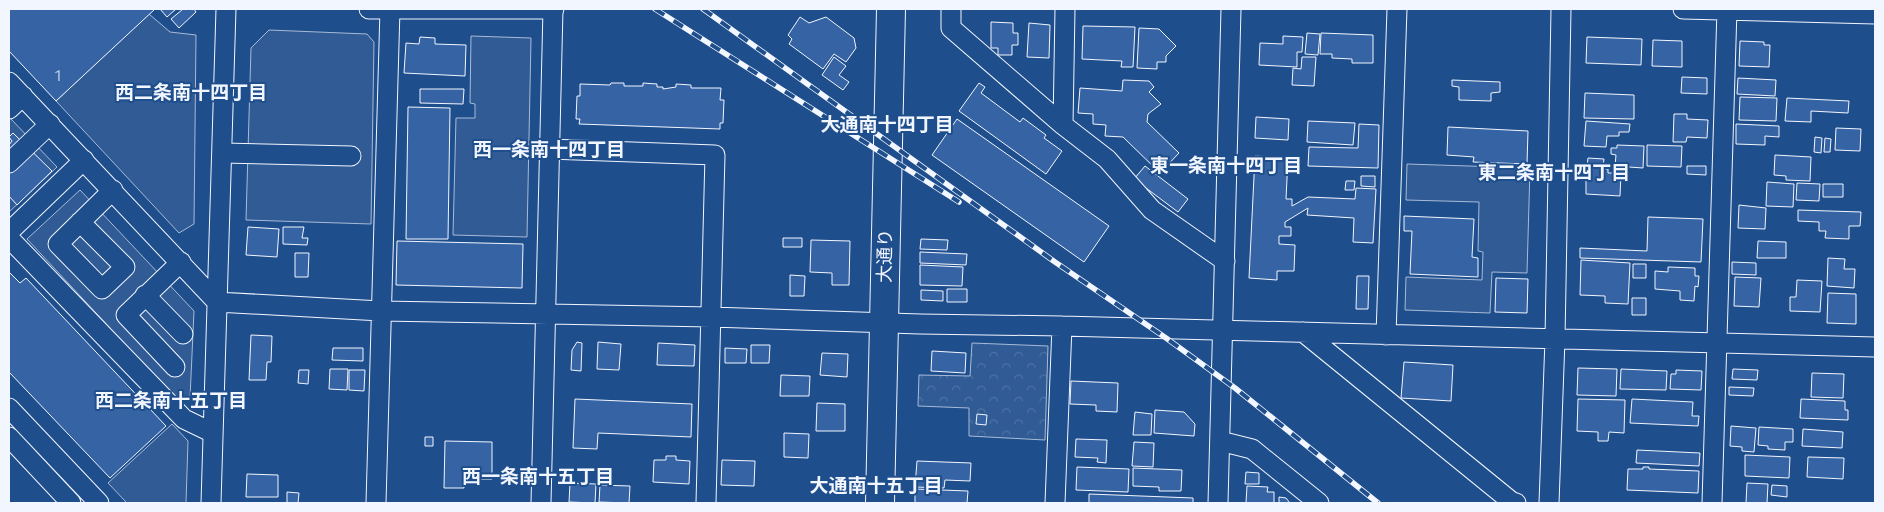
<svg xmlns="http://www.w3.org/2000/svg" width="1884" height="512" viewBox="0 0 1884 512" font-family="Commissioner,'Noto Sans JP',sans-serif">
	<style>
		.forest { fill: url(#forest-crowns); stroke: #a8bbd7 }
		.built { fill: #305b95; stroke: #a8bbd7 }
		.building { fill: #3563a3; stroke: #f2f6ff }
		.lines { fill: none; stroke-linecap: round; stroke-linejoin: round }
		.minor-casing { stroke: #f2f6ff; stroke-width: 21 }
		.highway-casing { stroke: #f2f6ff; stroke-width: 30 }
		.minor { stroke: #1f4e8c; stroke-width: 19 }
		.highway { stroke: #1f4e8c; stroke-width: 28 }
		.rail-casing { stroke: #f2f6ff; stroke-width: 5.5 }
		.rail { stroke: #1f4e8c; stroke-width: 4; stroke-dasharray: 11; stroke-linecap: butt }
		.labels { text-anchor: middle; stroke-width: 4; stroke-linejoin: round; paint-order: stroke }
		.number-label { font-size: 15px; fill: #c3d1e8 }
		.street-label { font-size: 18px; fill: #f2f6ff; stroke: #1f4e8c }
		.neighbourhood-label { font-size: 19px; font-weight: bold; fill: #f2f6ff; stroke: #1f4e8c }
	</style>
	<defs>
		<pattern id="forest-crowns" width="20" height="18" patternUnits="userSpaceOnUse" patternTransform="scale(1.25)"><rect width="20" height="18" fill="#305b95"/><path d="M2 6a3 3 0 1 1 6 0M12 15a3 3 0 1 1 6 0" fill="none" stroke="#4e73a5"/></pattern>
	</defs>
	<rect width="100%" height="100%" fill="#1f4e8c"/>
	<!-- forest -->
	<path class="forest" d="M972,343L1048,346L1045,440L969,436V408L918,406L919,375L970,376Z"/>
	<!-- built -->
	<path class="built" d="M149,14L170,32L196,35L194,224L179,233L56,101Z
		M269,30L367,34L374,42L371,224L246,220L251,48Z
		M471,36L531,38L527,237L453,235L456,118H475V104L470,103Z
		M9,117L57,167L9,212Z
		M1407,164L1530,168L1527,273L1492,272L1490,313L1405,310L1406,277L1482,280L1483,252L1478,251L1479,202L1406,200Z
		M80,190L194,311L190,398L180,403L27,239Z
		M172,424L188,441L186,503H127L108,483Z"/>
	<!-- building -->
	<path class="building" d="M9,9H155L56,101L9,51Z
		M160,9H176L167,17Z
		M183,9H194L196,12L179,28L171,19Z
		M800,17L809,23L826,17L854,38L856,48L846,62L834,54L823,69L789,44L792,39L788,35Z
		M991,22L1013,23V33H1018V45H1012V55H998V48H991Z
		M1029,23L1050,25L1049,58L1027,57Z
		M1083,26L1135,27L1133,67H1121L1122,61L1082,59Z
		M1139,28L1159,29L1176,46L1166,56V62H1157V69L1137,68Z
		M1307,33L1320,34L1318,55L1305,54Z
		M1321,33L1373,35V63H1352V59L1332,58V54H1320Z
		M1283,36L1303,37L1302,52H1297V67L1259,65L1260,43L1283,44Z
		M420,37L435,38V44L466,45L465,76L404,73L406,43L419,44Z
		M1587,37L1642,39L1641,65L1586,63Z
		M1653,40L1682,41V67L1652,66Z
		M1740,41L1764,42V45H1770L1769,67L1739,66Z
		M834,57L846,66L839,75L849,82L843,90L822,75Z
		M1302,57H1316L1314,86L1292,85L1293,68L1301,69Z
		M1682,77L1707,78V94L1681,93Z
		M1738,78L1776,80L1775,96L1737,94Z
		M1123,80L1149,81L1154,87L1149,92L1161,104L1148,114L1147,122L1179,153L1160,173L1123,137L1105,136L1106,125L1093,124V114L1078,113L1080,88L1122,91Z
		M1452,80L1500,82V92L1491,93V101L1459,100V87L1452,86Z
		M611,83H624V86H643V83L657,84V87H663V89L676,87V84L691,85V88H721L720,100H724L723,123H720V129L579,124L580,119H576L577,96H580V84L610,85Z
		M979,83L985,87L981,93L1020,122L1023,118L1046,135L1044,138L1062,151L1046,174L959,111Z
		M420,89H464L463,104L420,103Z
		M1585,93L1634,95V119L1584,118Z
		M1740,97L1777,98L1776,121L1739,120Z
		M1787,98L1849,101L1848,113L1811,111V122L1785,121Z
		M408,107L450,108L448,239H406Z
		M1674,114H1687V119L1708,120L1707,138L1687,137L1686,142H1673Z
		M1256,117L1289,119L1288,140L1255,138Z
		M957,119L1109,226L1084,262L932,155Z
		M1308,121L1355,123L1353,145L1307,142Z
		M1586,121L1630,124L1629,132H1619V136H1607L1606,147L1584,146Z
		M1359,124L1379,125L1378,168L1308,166L1309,147L1358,148Z
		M1736,124L1779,126V137L1765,136V145L1736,144Z
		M1448,127L1528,131L1527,164L1473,162L1474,157L1447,155Z
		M1836,128L1861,129L1860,151L1835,150Z
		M13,133L52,171L17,205L9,196V145L12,141L9,137Z
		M1815,137L1822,138L1821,153L1814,152Z
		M1825,138L1831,139L1830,152H1824Z
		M1617,145L1644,146L1643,168L1615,166L1616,155L1611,154V148H1617Z
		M1647,145L1682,146L1681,167L1647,166Z
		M1775,155L1811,157L1810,181L1786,180V176L1774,175Z
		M1255,156L1288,158L1286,199H1292V206L1308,197L1355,199L1356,188L1376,189L1373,243L1353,242L1354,218L1307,215L1308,208L1285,222V227H1291V236H1279V244L1295,245L1294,271H1277V280L1249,278Z
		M1588,158L1604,159L1603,167L1587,166Z
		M1145,166L1188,199L1178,212L1134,179Z
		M1687,166H1706V175L1687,174Z
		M1586,168L1608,169V173H1621L1620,196L1586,194Z
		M1361,176H1375V187L1361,186Z
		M1346,181H1355L1354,190H1345Z
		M1767,182L1794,184L1793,207L1766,206Z
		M1797,183L1820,184L1819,201L1796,200Z
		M1823,184H1843V197H1823Z
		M1739,205L1766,208L1765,229L1738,228Z
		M1798,210L1861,212L1860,226H1849V239L1825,238L1826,231H1819V222L1798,221Z
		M1404,216L1474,219L1472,257L1478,258V277L1410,274L1412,231H1404Z
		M1648,217L1703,219L1701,262L1580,258V248L1647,251Z
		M248,227L279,229L277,257L246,255Z
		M283,227H304L302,238H308L307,245L283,244Z
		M783,238H802V247H783Z
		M921,239L948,240L947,250L920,249Z
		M811,240L850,241L849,285H832V273L810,272Z
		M397,241L523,244L522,288L396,285Z
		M1758,241L1786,242V258H1757Z
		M920,252L967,254L966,265L920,263Z
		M295,253H309L308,277H295Z
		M1828,258L1845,259L1844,269H1855L1854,288L1827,286Z
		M1581,260L1630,263L1628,304L1605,303V296L1580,295Z
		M1732,262L1756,263V275L1732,274Z
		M1633,264H1646V278H1633Z
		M920,265L963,267L962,286L920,285Z
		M1668,267L1695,268V276H1699L1698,287L1695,286L1694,301L1680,300V291L1655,289V271L1668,272Z
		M9,272L20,283L26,278L166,426L110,478L9,372Z
		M790,275L805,276L804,296H790Z
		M1357,276H1369L1368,309H1356Z
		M1735,277L1761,278L1759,307L1734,306Z
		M1496,278L1528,279L1527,313L1495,312Z
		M1797,280L1822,281L1820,312L1790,311V297H1796Z
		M947,289H967V302H947Z
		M921,290L943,291V301L921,300Z
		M1828,293L1856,294V324L1827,323Z
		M1632,298H1646V315H1632Z
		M251,335L272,336L271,362H267L266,380H249Z
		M577,342L582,343L581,371L571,370L572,350Z
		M598,342L621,344L619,370L597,369Z
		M658,343L695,345L694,366L657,365Z
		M751,345H770L769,363H751Z
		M333,348H363V361L332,360Z
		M725,348L747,349L746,363H725Z
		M932,351L966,353L965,373L931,371Z
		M822,353L848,354L847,377L820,375Z
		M1404,362L1453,365L1451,401L1401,398Z
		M1578,368L1617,369L1616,396L1577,395Z
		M330,369H348L347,390L329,389Z
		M1621,369L1667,371L1666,390L1620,389Z
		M1733,369L1758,370L1757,380L1732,379Z
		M299,370H309L308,384L298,383Z
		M349,370H365L364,391L349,390Z
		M1676,370L1702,371L1701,390L1670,389L1671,374H1676Z
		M1812,373L1844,374L1843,398L1811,397Z
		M781,375L810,376L809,396H780Z
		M1071,381L1118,383L1117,412L1096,411V405L1070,404Z
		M1729,387L1754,388L1753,396L1729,395Z
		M575,399L692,404L691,437L598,433L597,449L573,448Z
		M1578,399L1625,400L1624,433L1609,432L1608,441H1598V432L1577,431Z
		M1632,399L1693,402L1692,416H1699L1698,426L1630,423Z
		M1801,399L1845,401V410H1848V420L1800,418Z
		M817,403L845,404V431H816Z
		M1155,410L1184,412L1195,424L1194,436L1154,433Z
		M1135,412L1152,414L1151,435H1133Z
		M977,414L987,415L986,425L976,424Z
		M1731,426L1756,428L1754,452L1742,451V447L1730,446Z
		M1759,427L1793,429V442H1785V450L1768,449V446L1758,445Z
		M1803,429L1843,432L1842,448L1802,446Z
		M784,433L809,434L808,458L784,457Z
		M425,437H433V446H425Z
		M1076,439L1107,440L1106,463L1097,462L1098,458L1075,457Z
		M445,441L492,442V479H464V488H444Z
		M1134,442L1154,443L1153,467L1132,466Z
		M1637,450L1700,453L1699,466L1636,463Z
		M1745,455L1790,457L1789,478L1745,476Z
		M666,456H676V460L690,461L689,484L653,482L654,460H666Z
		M1808,457L1844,458L1843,479L1807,477Z
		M722,460L755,461L754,486L721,485Z
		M917,461L971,463L970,481L945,480L944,488L915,487Z
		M1077,467L1129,469L1128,492L1076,490Z
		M1643,467H1649V469L1699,471L1698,493L1627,490L1628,469H1643Z
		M1133,468L1182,470L1181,491H1159V487L1133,486Z
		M1246,472L1259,473V484H1245Z
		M247,474L278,475V497H246Z
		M570,483L596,484L595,503L569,502Z
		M1747,483L1768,484L1767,503H1746Z
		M600,485L630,486L629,503L599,502Z
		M1772,485L1787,486V497L1771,495Z
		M1247,486L1268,487L1267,492H1274V503H1246Z
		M915,489L968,491L967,503H915Z
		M287,492L299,493L298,503H287Z
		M1089,494L1193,498V503H1089Z
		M1279,497L1286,498L1290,503H1279Z"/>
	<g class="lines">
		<defs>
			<path id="minor" d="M369,9H554
				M951,9V28L1063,125
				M1065,9L1063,125L1107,159L1152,210L1225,261
				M1683,9L1875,14
				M9,82L217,302L381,311L711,317L920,324L1062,326L1875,347
				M9,109L23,96
				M549,149L715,155L706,503
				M222,153L351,156
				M9,163L50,124
				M80,222L125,267L102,289L58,244L113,190
				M9,232L84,160
				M9,238L184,419L213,433
				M145,295L183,334
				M1303,332L1512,502L1516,503
				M1386,335L1397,9
				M175,367L126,315L181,262
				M9,408L99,503
				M9,437L71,503
				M1220,441L1252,449L1319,503
				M211,503L226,9
				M376,503L390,9
				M541,503L553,9
				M1055,503L1062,326
				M1218,503L1231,9
				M1549,503L1555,339L1561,9
				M1712,503L1727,9"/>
			<path id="highway" d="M880,503L891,9"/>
		</defs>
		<!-- minor casing -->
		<use href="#minor" class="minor-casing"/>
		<!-- highway casing -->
		<use href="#highway" class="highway-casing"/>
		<!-- minor -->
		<use href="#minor" class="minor"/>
		<!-- highway -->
		<use href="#highway" class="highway"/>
		<defs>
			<path id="rail" d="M655,9L959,202
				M703,9L1055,262L1166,338L1235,388L1378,503"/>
		</defs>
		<!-- rail casing -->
		<use href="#rail" class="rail-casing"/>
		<!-- rail -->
		<use href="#rail" class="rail"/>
	</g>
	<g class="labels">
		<!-- number labels -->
		<g class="number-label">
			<text x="58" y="81">1</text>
		</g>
		<!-- street labels -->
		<g class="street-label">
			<text transform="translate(885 256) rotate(-89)" y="6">大通り</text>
		</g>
		<!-- neighbourhood labels -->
		<g class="neighbourhood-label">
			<text x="191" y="99">西二条南十四丁目</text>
			<text x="887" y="131">大通南十四丁目</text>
			<text x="549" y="156">西一条南十四丁目</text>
			<text x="1226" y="172">東一条南十四丁目</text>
			<text x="1554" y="179">東二条南十四丁目</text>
			<text x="171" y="407">西二条南十五丁目</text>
			<text x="538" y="483">西一条南十五丁目</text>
			<text x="876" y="492">大通南十五丁目</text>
		</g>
	</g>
	<!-- border -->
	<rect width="1884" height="512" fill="none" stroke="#f2f6ff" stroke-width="20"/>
</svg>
